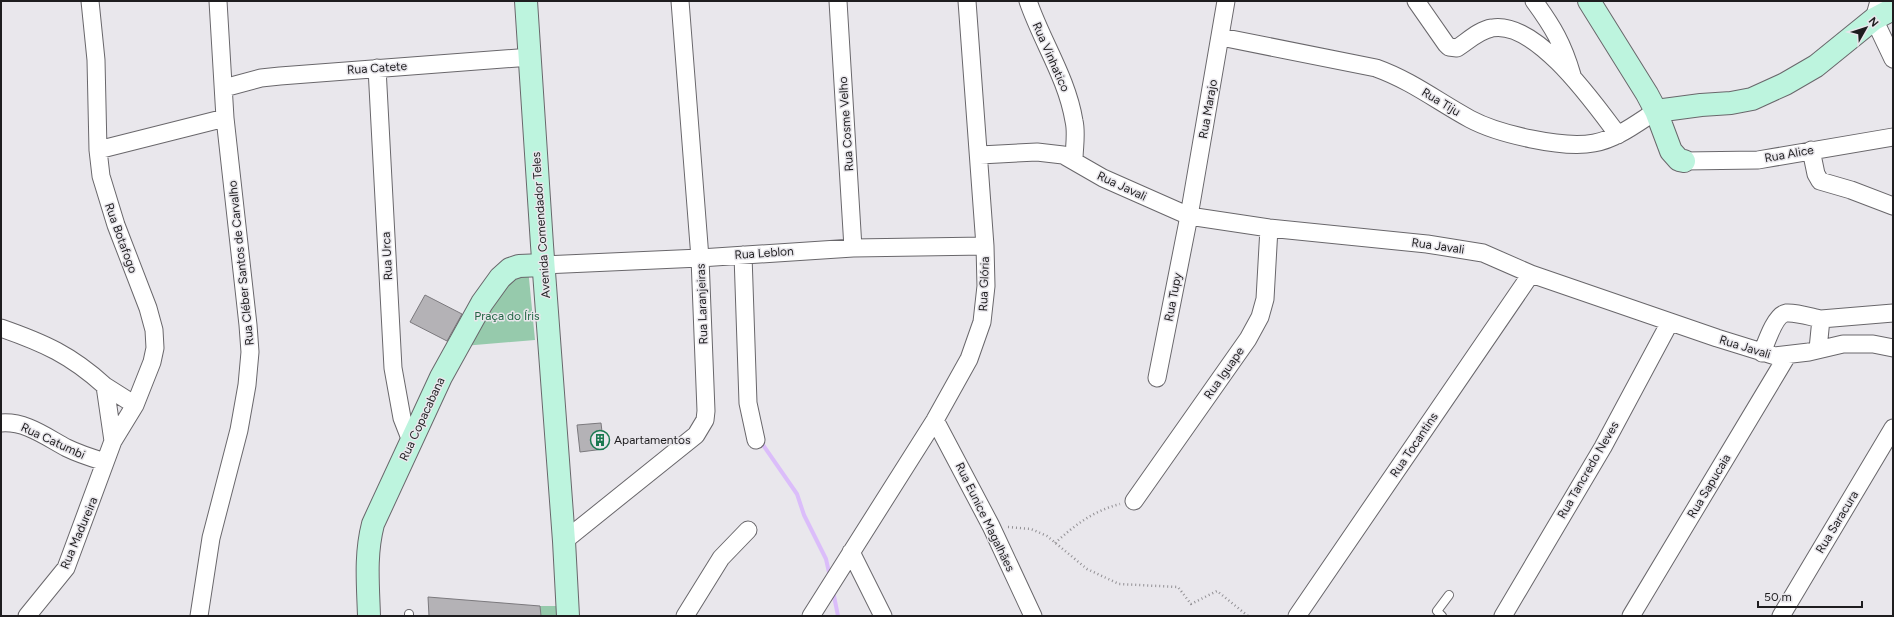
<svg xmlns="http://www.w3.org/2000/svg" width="1894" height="617" viewBox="0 0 1894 617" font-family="Figtree,sans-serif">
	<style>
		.green { fill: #96caac }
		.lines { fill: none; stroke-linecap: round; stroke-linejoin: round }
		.stream { stroke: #dbbdfa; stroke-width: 4 }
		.building { fill: #b4b2b6; stroke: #7b797d }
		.lane-casing { stroke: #69676b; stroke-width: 10 }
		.street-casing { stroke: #69676b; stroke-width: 19 }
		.secondary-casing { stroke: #69676b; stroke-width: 24 }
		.path { stroke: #929094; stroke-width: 2.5; stroke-dasharray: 1 3; stroke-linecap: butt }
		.lane { stroke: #fff; stroke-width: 8 }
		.street { stroke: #fff; stroke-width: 17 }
		.secondary { stroke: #bdf4de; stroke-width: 22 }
		.labels { text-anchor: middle; stroke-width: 3; stroke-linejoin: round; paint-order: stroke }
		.street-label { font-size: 12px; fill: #1e1d1f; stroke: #e9e7ec }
		.park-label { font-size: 12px; fill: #246646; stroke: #e9e7ec }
		.poi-label { font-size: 12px; fill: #1e1d1f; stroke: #e9e7ec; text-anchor: start }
	</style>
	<rect width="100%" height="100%" fill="#e9e7ec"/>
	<!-- green -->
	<path class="green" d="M528,268L535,340L463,346L489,297Z
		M540,606H557L558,616H541Z"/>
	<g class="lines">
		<!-- stream -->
		<path class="stream" d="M762,441L763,445L797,494L804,515L826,559L830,577
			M833,591L838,616"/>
	</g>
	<!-- building -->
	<path class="building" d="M425,295L462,314L447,341L410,322Z
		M601,423L604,449L580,452L577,425Z
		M428,597L540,606L541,616H429Z"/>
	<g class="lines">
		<defs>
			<path id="lane" d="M409,614V616
				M1442,616L1437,611L1449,595"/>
			<path id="street" d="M838,1L853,248
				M1028,1C1042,42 1067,78 1074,121C1077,133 1074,148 1074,160
				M1416,1L1446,44L1449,47L1457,48C1468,41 1479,30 1492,28C1536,20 1594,103 1618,135
				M1534,1C1553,27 1563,44 1572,75
				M1879,1L1874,19L1893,59
				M1221,37L1376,68C1412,81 1437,101 1470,119C1498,134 1563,149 1594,143C1617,139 1637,123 1656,111
				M377,68L393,368L402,418L411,441
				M224,88L261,78L280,76L531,57
				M98,150L225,118
				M1811,150L1816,174L1820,181L1851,190L1893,206
				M980,155L1037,152L1063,155L1103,178L1189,216L1269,228L1427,244L1483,253L1531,274L1717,338L1775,356L1809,352L1843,344H1873L1893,348
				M1684,161L1758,160L1893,137
				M743,255L748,403L756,440
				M543,265L700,258L853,248L985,246
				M1821,319L1893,313
				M1,328C44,343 71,355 105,386L113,441
				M1762,353C1766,343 1775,315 1786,313C1796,312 1811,317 1821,319L1818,349
				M1157,378L1189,216L1226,1
				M105,386L135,405
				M935,420L991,526L1033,616
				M1,423C26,421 46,437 67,448C79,454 92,458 105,462
				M1134,501L1248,339L1260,317L1265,299L1269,228
				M564,541L696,435L705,420L706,411L700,258L680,1
				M851,552L883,616
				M27,616L66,568L113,441L135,405L152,362L155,348L154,330L148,308L116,225L101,176L98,150L96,60L90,1
				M199,616L211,538L239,430L247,385L250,352L248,325L225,118L218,1
				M685,616L721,558L748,530
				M811,616L935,420L969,359L982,322L986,286L985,246L967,1
				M1297,616L1531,274
				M1503,616L1603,447L1670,322
				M1631,616L1787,356
				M1781,616L1893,428"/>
			<path id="secondary" d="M526,1L542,245L564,541L568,616
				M1589,1L1647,94L1656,111L1671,151L1679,160L1684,161
				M1656,111L1701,105L1731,103L1752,99L1785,84L1816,66L1874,19L1893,9
				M369,616C368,584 365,555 373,524L441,377L482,303L500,278L510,269L519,266L543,265"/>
		</defs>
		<!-- lane casing -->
		<use href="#lane" class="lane-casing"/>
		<!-- street casing -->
		<use href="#street" class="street-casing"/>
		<!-- secondary casing -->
		<use href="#secondary" class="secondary-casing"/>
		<!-- path -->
		<path class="path" d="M1008,527L1031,529L1047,536L1087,569L1119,584L1178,587L1191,604L1217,591L1248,616
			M1055,543C1075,525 1093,511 1120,504"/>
		<!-- lane -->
		<use href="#lane" class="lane"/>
		<!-- street -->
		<use href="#street" class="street"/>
		<!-- secondary -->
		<use href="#secondary" class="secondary"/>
	</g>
	<!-- icons -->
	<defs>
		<symbol id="building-ring" viewBox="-11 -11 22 22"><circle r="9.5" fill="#e9e7ec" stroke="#1a7950" stroke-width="1.5"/><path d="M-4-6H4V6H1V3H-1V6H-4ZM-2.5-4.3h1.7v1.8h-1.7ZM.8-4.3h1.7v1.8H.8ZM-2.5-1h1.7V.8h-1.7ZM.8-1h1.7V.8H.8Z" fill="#1a7950"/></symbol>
	</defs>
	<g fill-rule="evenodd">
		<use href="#building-ring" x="589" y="429" width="22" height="22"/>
	</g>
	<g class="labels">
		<!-- street labels -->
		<g class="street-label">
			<text transform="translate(1051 57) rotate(66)" y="4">Rua Vinhatico</text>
			<text transform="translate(377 68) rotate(-4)" y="4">Rua Catete</text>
			<text transform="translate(1441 102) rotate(31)" y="4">Rua Tiju</text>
			<text transform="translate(1208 109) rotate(-80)" y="4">Rua Marajo</text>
			<text transform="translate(846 124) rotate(-94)" y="4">Rua Cosme Velho</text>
			<text transform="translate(1789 154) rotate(-10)" y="4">Rua Alice</text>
			<text transform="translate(1122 186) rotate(25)" y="4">Rua Javali</text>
			<text transform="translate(541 225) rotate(-94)" y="4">Avenida Comendador Teles</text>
			<text transform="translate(121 238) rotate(70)" y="4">Rua Botafogo</text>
			<text transform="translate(1438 246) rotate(8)" y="4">Rua Javali</text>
			<text transform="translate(764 253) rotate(-4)" y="4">Rua Leblon</text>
			<text transform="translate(387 256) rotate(-93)" y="4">Rua Urca</text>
			<text transform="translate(241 263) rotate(-96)" y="4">Rua Cléber Santos de Carvalho</text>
			<text transform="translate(984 284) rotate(-88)" y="4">Rua Glória</text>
			<text transform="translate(1173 297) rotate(-79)" y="4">Rua Tupy</text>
			<text transform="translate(702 304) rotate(-92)" y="4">Rua Laranjeiras</text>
			<text transform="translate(1745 347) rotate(17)" y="4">Rua Javali</text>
			<text transform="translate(1224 373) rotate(-55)" y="4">Rua Iguape</text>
			<text transform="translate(422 419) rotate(-65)" y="4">Rua Copacabana</text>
			<text transform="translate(53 441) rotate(25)" y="4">Rua Catumbi</text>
			<text transform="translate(1414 445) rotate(-56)" y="4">Rua Tocantins</text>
			<text transform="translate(1588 470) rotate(-60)" y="4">Rua Tancredo Neves</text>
			<text transform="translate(1709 486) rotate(-59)" y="4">Rua Sapucaia</text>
			<text transform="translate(985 517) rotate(64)" y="4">Rua Eunice Magalhães</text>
			<text transform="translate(1837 522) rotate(-59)" y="4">Rua Saracura</text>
			<text transform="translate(79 533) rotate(-67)" y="4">Rua Madureira</text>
		</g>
		<!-- park labels -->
		<g class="park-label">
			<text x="507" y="320">Praça do Íris</text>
		</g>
		<!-- poi labels -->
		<g class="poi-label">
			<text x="614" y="444">Apartamentos</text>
		</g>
	</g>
	<!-- border -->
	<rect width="1894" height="617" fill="none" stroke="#1e1d1f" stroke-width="4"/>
	<!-- north arrow -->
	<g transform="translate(1866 28) rotate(51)" stroke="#e9e7ec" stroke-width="3" paint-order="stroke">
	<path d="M0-3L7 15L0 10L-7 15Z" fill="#1e1d1f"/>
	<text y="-6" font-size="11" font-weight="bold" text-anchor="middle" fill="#1e1d1f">N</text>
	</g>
	<!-- scale -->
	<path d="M1758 601v6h104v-6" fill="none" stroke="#1e1d1f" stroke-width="2"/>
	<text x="1764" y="601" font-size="12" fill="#1e1d1f" stroke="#e9e7ec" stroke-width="3" paint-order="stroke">50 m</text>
</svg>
